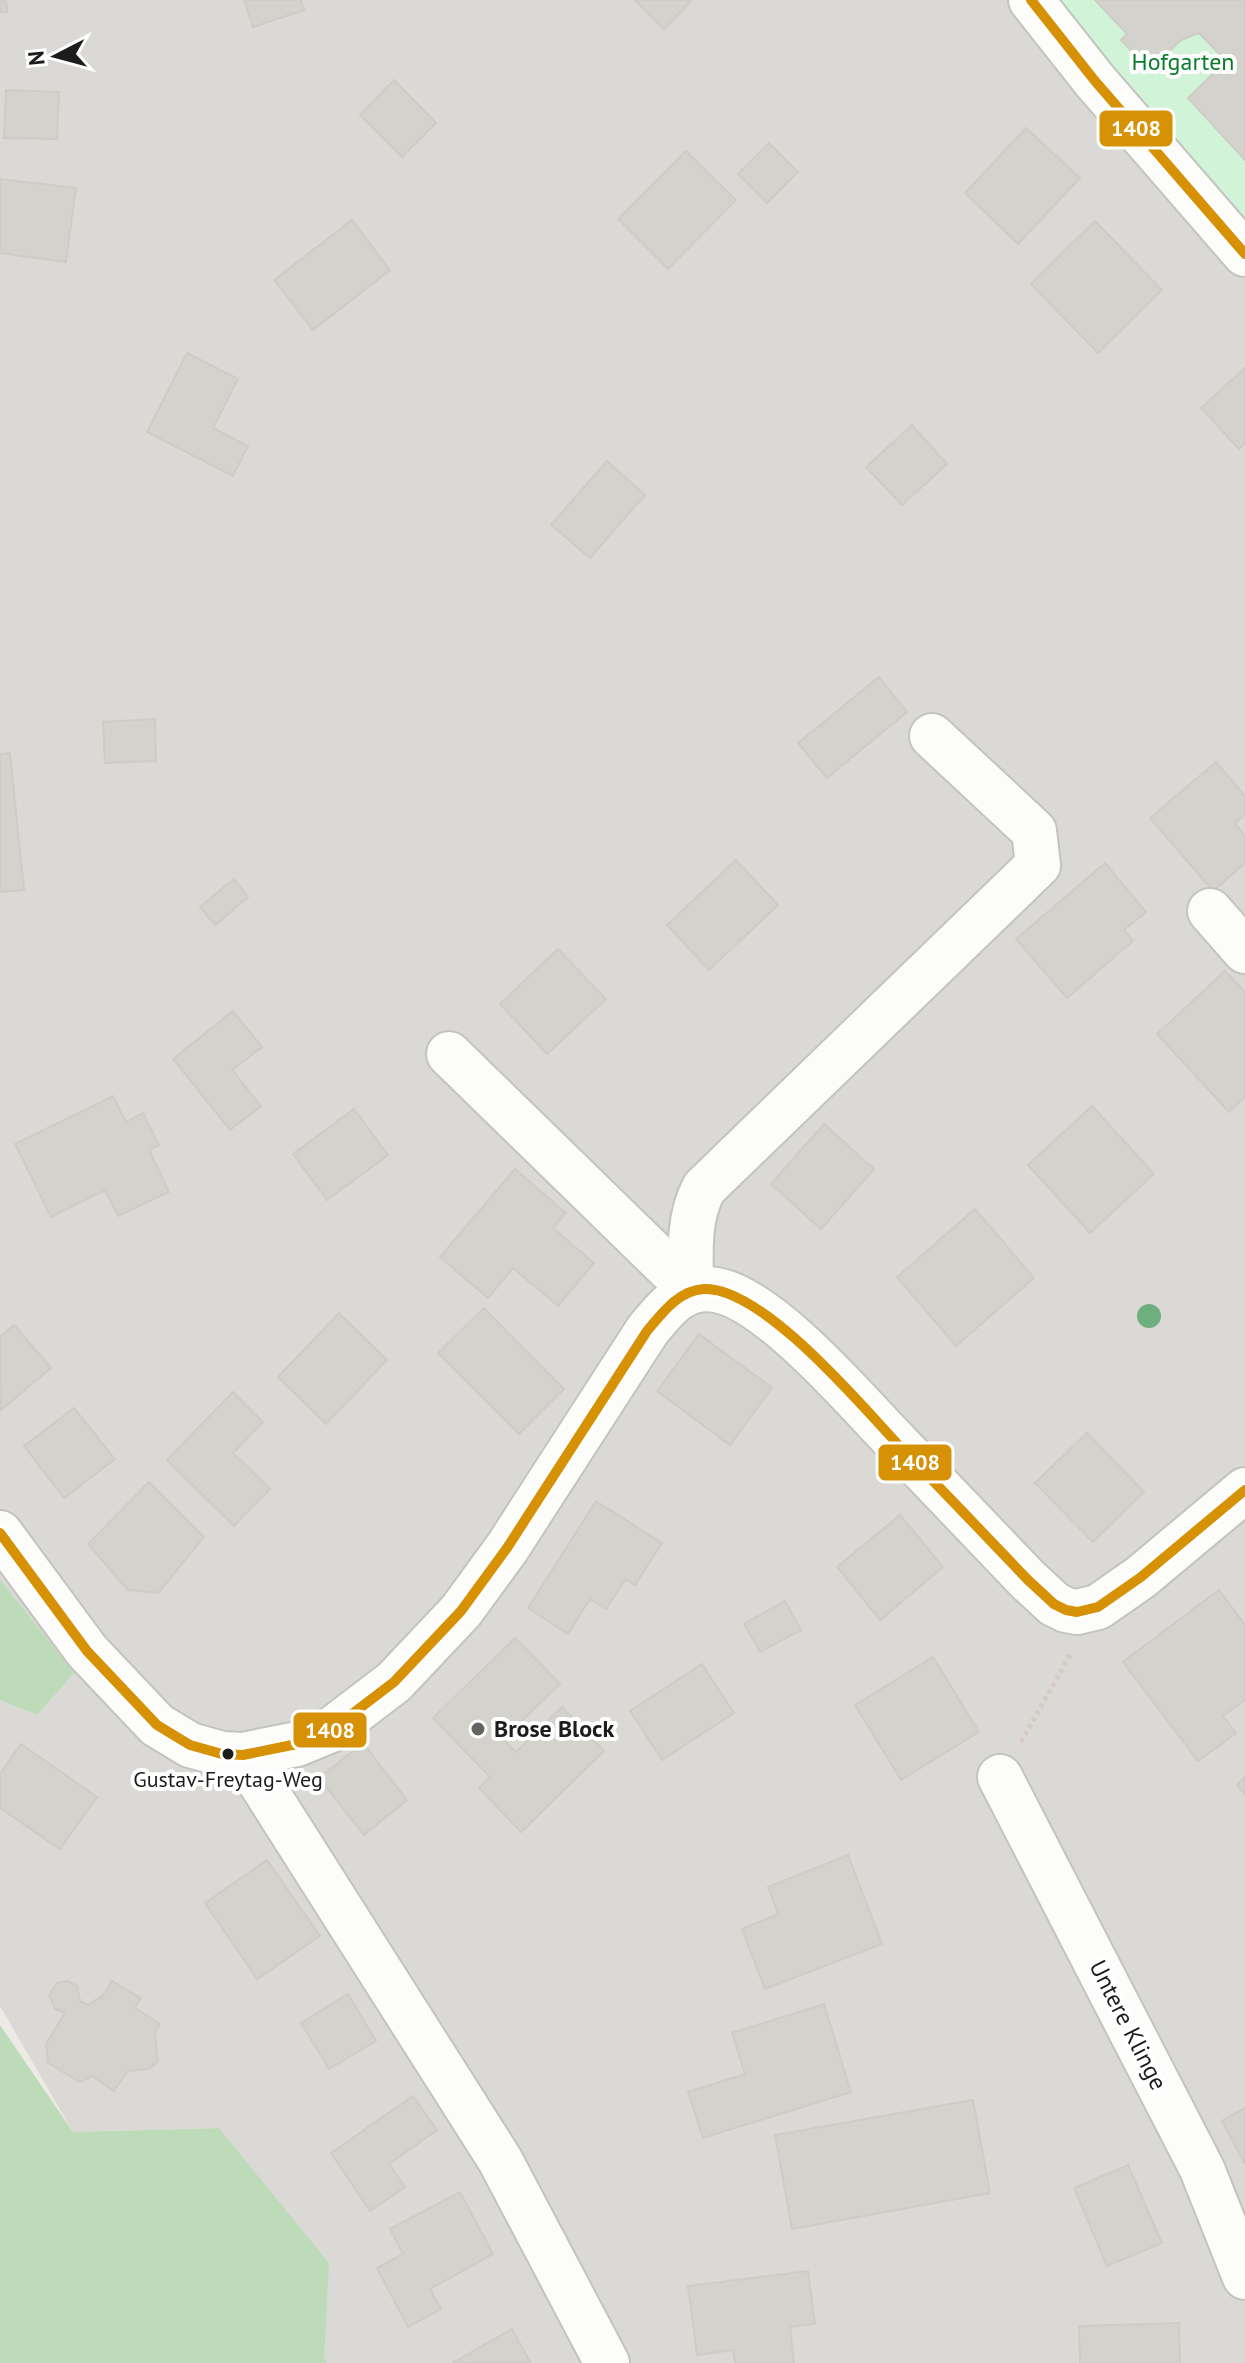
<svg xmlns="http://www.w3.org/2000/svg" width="1245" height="2363" viewBox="0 0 1245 2363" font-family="'PT Sans',sans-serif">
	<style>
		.residential { fill: #dad9d6 }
		.forest { fill: #bedbb9 }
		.park { fill: #d1f3d8 }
		.building { fill: #d3d2cd; stroke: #ceccc6; stroke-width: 2 }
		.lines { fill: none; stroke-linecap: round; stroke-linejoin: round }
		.minor-casing { stroke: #c3c3c0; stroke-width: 48 }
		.path { stroke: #d6cac5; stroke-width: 5; stroke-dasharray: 4 4; stroke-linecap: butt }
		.minor { stroke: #fcfcfb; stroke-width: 44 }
		.bus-1-casing { stroke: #fff; stroke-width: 16 }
		.bus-1 { stroke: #d69104; stroke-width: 10 }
		.tree { fill: #6fae7e }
		.poi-dot { fill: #646462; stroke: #fff; stroke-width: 3 }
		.bus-dot { fill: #1c1c1c; stroke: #fff; stroke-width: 3 }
		.labels { text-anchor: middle; stroke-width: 8; stroke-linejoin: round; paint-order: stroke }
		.bus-label { font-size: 22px; fill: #1c1c1c; stroke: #fff }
		.park-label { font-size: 24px; fill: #097c2a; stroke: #fff }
		.poi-label { font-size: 24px; font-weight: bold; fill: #1c1c1c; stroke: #fff; text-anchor: start }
		.street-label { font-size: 24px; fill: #1c1c1c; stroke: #fff }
		.line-badge { stroke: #fff; stroke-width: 3 }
		.badge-label { font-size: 22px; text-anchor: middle; font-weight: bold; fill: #fff }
	</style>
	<rect width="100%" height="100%" fill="#ebeae4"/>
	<!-- residential -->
	<path class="residential" d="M0,0H1027L1245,258V2363H326L219,2128L73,2132L0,2006V1700L37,1715L73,1673L0,1579Z"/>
	<!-- forest -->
	<path class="forest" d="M0,1579L74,1673L37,1715L0,1700Z
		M0,2025L73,2132L219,2128L329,2263L324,2359L327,2363H0Z"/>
	<!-- park -->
	<path class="park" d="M1053,0H1245V226Z"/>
	<!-- building -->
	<path class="building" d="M0,0H6L7,12H0Z
		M244,0H301L304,10L253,27Z
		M635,0H692L664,29Z
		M1095,0H1245V160L1188,98L1226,61L1199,33L1181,40L1150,70L1121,40L1127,34Z
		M394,80L436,123L402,157L360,115Z
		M6,90L59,92L57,139L4,138Z
		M1026,128L1080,178L1018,244L965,193Z
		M769,143L798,172L767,203L738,174Z
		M686,151L736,200L668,269L618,219Z
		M0,179L76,188L66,262L0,253Z
		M352,220L390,270L313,330L274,280Z
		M1095,221L1162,290L1098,353L1031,284Z
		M187,353L238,379L213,428L248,446L233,476L147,432Z
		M1245,368V443L1239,449L1201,408Z
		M912,425L947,464L902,505L866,467Z
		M607,461L645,495L590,558L551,525Z
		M879,677L907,712L827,778L798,743Z
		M155,719L156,761L105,763L103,722Z
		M10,753L24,890L0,892V754Z
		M1216,762L1245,796V815L1235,823L1245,836V863L1213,891L1150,818Z
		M736,860L778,905L709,970L667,925Z
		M1105,863L1146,912L1124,930L1133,941L1067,998L1016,939Z
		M234,879L248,897L215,925L200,907Z
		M558,949L606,999L547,1054L500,1004Z
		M1225,971L1245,992V1097L1229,1112L1157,1034Z
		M233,1011L262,1047L232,1070L261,1106L230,1130L173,1059Z
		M113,1096L126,1122L143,1113L159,1145L149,1150L169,1192L118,1216L105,1190L51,1217L15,1144Z
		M1092,1106L1154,1174L1090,1233L1028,1165Z
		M354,1109L388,1155L327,1200L293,1154Z
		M824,1124L874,1169L821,1229L771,1184Z
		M515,1169L566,1213L553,1228L594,1263L558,1306L513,1268L488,1298L440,1257Z
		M975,1209L1034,1278L956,1346L897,1277Z
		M484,1308L564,1389L519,1434L438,1353Z
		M339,1313L387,1360L326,1424L278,1377Z
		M14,1325L51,1368L1,1410L0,1337Z
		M699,1334L772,1388L730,1445L657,1391Z
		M233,1392L263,1422L233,1453L270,1489L234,1526L167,1460Z
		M74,1408L115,1459L64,1498L24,1446Z
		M1087,1433L1144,1492L1093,1542L1035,1483Z
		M149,1482L204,1537L158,1593L128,1590L88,1544Z
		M596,1501L662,1543L635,1585L626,1579L606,1609L590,1599L568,1634L528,1608Z
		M900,1515L943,1567L880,1620L837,1567Z
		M1219,1590L1245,1625V1700L1223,1716L1236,1733L1198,1761L1123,1662Z
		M785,1601L801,1630L760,1652L744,1624Z
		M515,1638L560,1684L503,1739L516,1752L562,1707L604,1751L521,1832L479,1788L490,1777L433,1718Z
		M933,1657L979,1732L901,1780L855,1705Z
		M702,1664L734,1713L662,1760L630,1711Z
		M363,1743L407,1800L364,1835L319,1778Z
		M21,1744L97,1797L60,1849L0,1808V1774Z
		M1245,1777V1794L1237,1785Z
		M848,1855L882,1944L765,1989L742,1929L778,1914L768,1887Z
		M267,1860L320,1936L257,1979L205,1903Z
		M68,1981L77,1986L80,2001L88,2005L103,1995L112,1981L141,1998L135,2008L160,2024L155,2033L158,2061L149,2069L128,2071L114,2091L92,2076L80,2082L48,2063L46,2044L65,2013L55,2009L49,1995L57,1983Z
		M348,1994L376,2041L329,2069L301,2023Z
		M824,2004L851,2092L703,2138L688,2092L745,2074L732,2033Z
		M413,2096L437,2130L389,2164L405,2187L370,2211L331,2153Z
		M973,2100L990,2193L792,2229L775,2135Z
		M1245,2108V2164L1222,2121Z
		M1128,2165L1162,2243L1107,2266L1074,2188Z
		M460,2192L493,2254L430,2289L441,2309L408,2327L377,2268L403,2254L390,2229Z
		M808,2271L815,2324L790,2327L794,2363H735L733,2350L697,2355L688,2286Z
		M1179,2323L1180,2363H1080L1079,2326Z
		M512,2329L530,2362L452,2363Z"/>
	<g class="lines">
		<defs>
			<path id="minor" d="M1031,0L1095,81L1245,254
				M1210,911L1245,951
				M449,1054L691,1290
				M691,1290C691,1255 687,1220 704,1188L1038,865L1034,831L932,736
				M0,1533L87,1651L157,1725L190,1745L222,1754L243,1755L297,1744L331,1730L394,1682L461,1611L507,1548L647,1331C665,1309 683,1284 716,1290C770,1299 857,1402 896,1442C940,1488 984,1534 1028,1580L1054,1604L1066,1610L1077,1612L1098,1607L1141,1577L1245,1490
				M243,1755L500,2160L607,2363
				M1000,1777L1202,2169L1245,2277"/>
		</defs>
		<!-- minor casing -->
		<use href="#minor" class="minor-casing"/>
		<!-- path -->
		<path class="path" d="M1021,1742L1071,1653"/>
		<!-- minor -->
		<use href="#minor" class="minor"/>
		<defs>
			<path id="bus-1" d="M1031,0L1095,81L1245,254
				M0,1533L87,1651L157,1725L190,1745L222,1754L243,1755L297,1744L331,1730L394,1682L461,1611L507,1548L647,1331C662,1313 679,1290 704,1289C764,1287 865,1410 905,1452C946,1494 987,1537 1028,1580L1054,1604L1066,1610L1077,1612L1098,1607L1141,1577L1245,1490"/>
		</defs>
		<!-- bus-1 casing -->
		<use href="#bus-1" class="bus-1-casing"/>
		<!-- bus-1 -->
		<use href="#bus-1" class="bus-1"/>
	</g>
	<!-- trees -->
	<circle class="tree" cx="1149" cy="1316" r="12"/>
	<!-- markers -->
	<circle class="poi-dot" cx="478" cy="1729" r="8"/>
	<circle class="bus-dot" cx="228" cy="1754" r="7"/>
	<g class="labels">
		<!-- bus labels -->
		<g class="bus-label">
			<text x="228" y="1787">Gustav-Freytag-Weg</text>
		</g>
		<!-- park labels -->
		<g class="park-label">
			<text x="1183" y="70">Hofgarten</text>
		</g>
		<!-- poi labels -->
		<g class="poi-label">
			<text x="494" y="1737">Brose Block</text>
		</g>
		<!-- street labels -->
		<g class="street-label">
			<text transform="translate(1128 2025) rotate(63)" y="8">Untere Klinge</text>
		</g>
	</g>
	<g class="line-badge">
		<rect x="1098" y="109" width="76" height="39" rx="8" fill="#d69104"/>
		<rect x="877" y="1443" width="76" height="39" rx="8" fill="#d69104"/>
		<rect x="292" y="1711" width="76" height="38" rx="8" fill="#d69104"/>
	</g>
	<g class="badge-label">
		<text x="1136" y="136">1408</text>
		<text x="915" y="1470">1408</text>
		<text x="330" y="1738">1408</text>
	</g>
	<!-- north arrow -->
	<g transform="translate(56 56) rotate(264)" stroke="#ffffff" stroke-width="6" paint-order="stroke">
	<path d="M0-6L14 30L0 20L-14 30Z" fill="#1c1c1c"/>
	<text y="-12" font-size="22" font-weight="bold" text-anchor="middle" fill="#1c1c1c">N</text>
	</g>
</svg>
